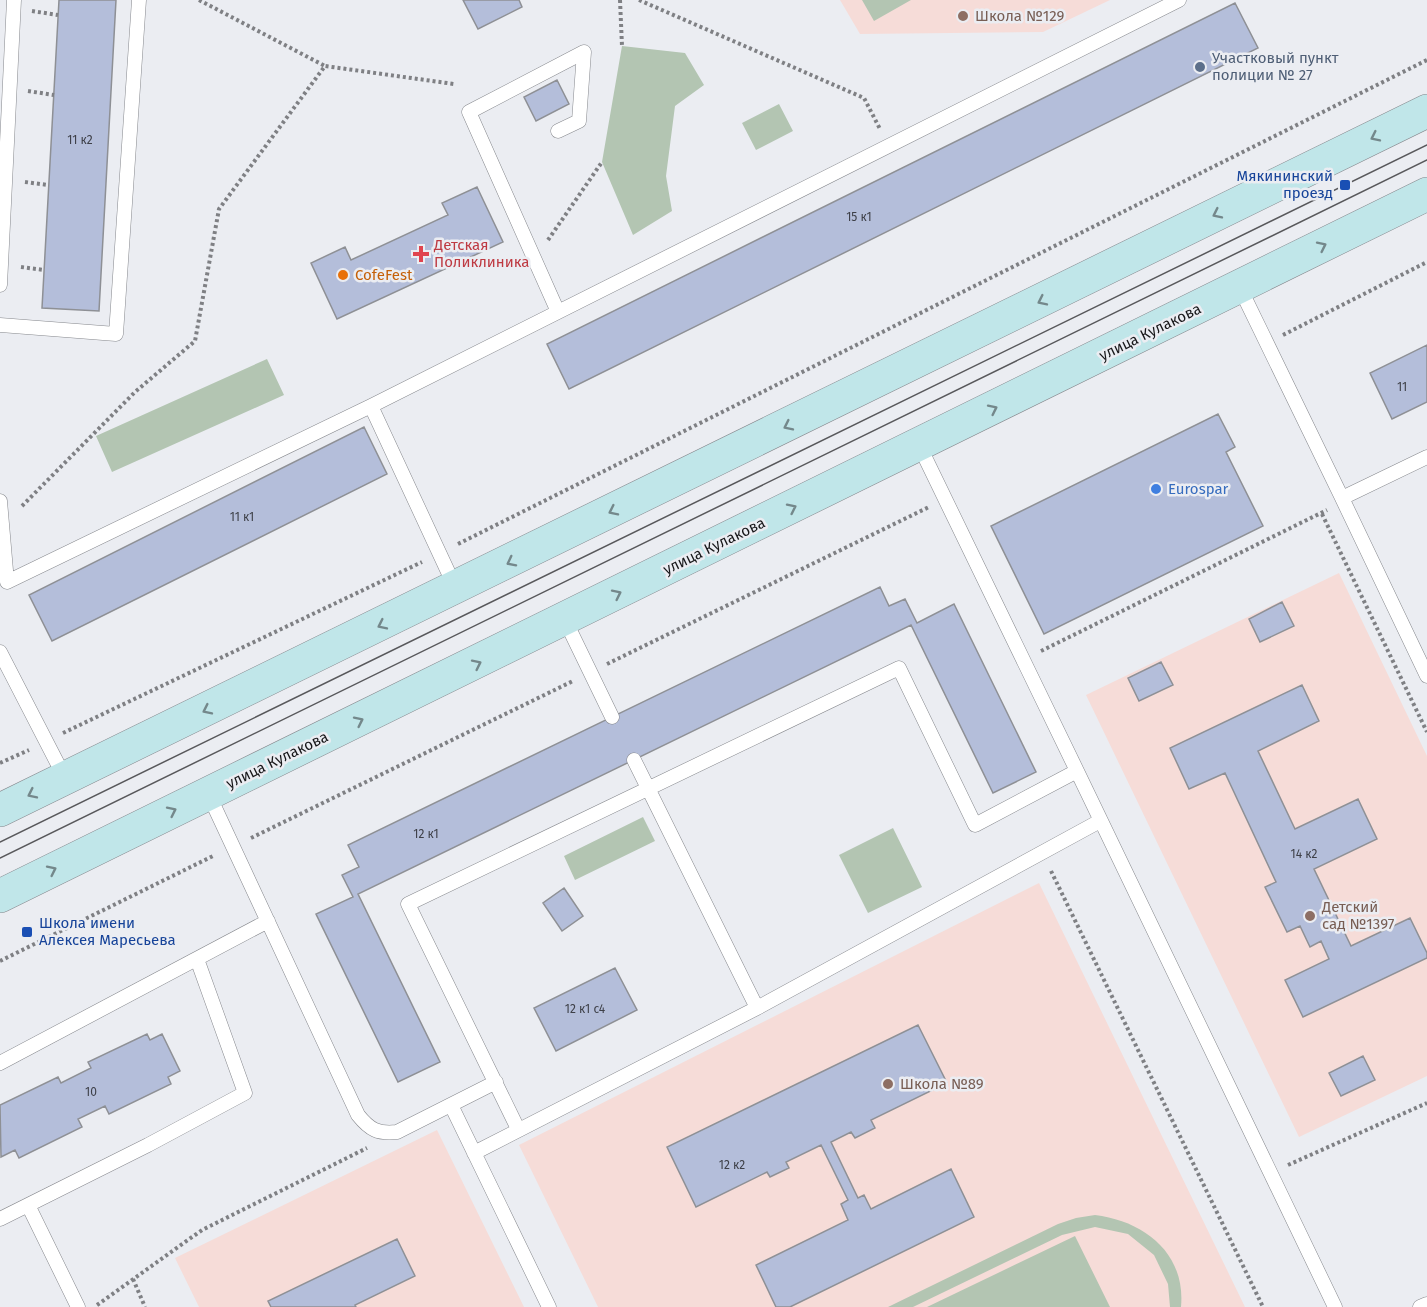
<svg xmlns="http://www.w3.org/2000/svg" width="1427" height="1307" viewBox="0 0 1427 1307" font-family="'Fira Sans',sans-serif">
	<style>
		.education { fill: #f6dcd8 }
		.green { fill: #b3c5b2 }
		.building { fill: #b4beda; stroke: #8e9095; stroke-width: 1.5 }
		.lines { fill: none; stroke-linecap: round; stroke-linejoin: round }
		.lane-casing { stroke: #86888d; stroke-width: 15 }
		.secondary-casing { stroke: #86888d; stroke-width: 34 }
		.path { stroke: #7f8084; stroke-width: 4; stroke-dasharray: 3 3; stroke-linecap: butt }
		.lane { stroke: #fff; stroke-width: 14 }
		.secondary { stroke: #c0e6e9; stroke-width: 33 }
		.tram { stroke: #58585b; stroke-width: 1.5 }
		.oneway { stroke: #74888b }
		.education-dot { fill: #8d6e63; stroke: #ebedf2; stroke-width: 2 }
		.service-dot { fill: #5c6f8a; stroke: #ebedf2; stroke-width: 2 }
		.transit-dot { fill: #1a4fb4; stroke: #ebedf2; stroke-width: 2 }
		.health-dot { fill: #e0444e; stroke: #ebedf2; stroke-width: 2 }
		.food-dot { fill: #e8710a; stroke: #ebedf2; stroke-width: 2 }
		.shop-dot { fill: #3f7fe0; stroke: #ebedf2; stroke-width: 2 }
		.labels { text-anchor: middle; stroke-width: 5; stroke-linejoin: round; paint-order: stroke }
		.number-label { font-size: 12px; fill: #3e4048 }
		.education-label { font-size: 15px; fill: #785e54; stroke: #ebedf2; text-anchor: start }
		.service-label { font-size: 15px; fill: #4e5e75; stroke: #ebedf2; text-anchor: start }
		.transit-label { font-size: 15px; fill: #164399; stroke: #ebedf2; text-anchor: end }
		.health-label { font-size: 15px; fill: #be3a42; stroke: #ebedf2; text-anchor: start }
		.food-label { font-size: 15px; fill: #c56008; stroke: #ebedf2; text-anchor: start }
		.street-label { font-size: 15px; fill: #161618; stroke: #ebedf2 }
		.shop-label { font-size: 15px; fill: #366cbe; stroke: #ebedf2; text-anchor: start }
	</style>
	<rect width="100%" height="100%" fill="#ebedf2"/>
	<!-- education -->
	<path class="education" d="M840,0H1110L1043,32L860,34Z
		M1339,573L1427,756V1076L1299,1137L1086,695Z
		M1039,883L1245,1307H598L519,1145Z
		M437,1130L524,1307H199L175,1258Z"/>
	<!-- green -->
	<path class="green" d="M862,0H911L874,21Z
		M622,46L685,53L704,85L675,106L666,176L672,211L633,235L602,162Z
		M779,104L793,131L756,150L742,123Z
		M267,359L284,395L112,472L96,436Z
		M643,817L655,841L575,880L564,856Z
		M893,828L922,887L868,913L839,855Z
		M1095,1215C1144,1221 1186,1253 1181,1307H1170L1168,1284L1154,1255L1128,1234L1095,1227L1062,1235L913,1307H888L1058,1224L1076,1218Z
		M1075,1236L1110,1307H927Z"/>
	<!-- building -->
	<path class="building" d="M59,0H116L99,311L42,308Z
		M463,0H519L522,7L478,29Z
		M1235,3L1258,48L569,389L547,344Z
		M557,80L569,104L536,121L524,97Z
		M477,187L503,242L337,319L311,263L345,247L351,260L448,215L442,203Z
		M1427,345V402L1392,419L1370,373Z
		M1218,414L1235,447L1226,452L1263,526L1044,634L991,526Z
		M364,427L387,474L52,641L29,595Z
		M880,587L889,606L905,599L917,623L954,604L1036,772L993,793L911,625L358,894L440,1062L398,1082L316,914L353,897L342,875L359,867L348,845Z
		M1282,602L1294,626L1260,642L1249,619Z
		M1161,662L1173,685L1139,701L1128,678Z
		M1302,685L1319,721L1258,751L1295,829L1358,799L1377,839L1314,869L1351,946L1410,918L1427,953V958L1303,1017L1285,980L1329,959L1321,941L1310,947L1300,926L1287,932L1265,887L1276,882L1225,773L1189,789L1170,748Z
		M564,888L583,916L562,931L543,903Z
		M615,968L637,1010L556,1051L534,1008Z
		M918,1025L947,1083L871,1120L875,1128L855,1138L851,1132L831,1142L858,1198L864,1195L871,1209L951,1169L974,1217L790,1307H776L756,1265L848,1220L841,1204L848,1200L821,1145L786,1162L789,1168L770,1177L767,1172L696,1207L667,1147Z
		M147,1034L150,1040L162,1034L180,1071L168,1077L171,1084L109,1114L105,1106L78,1119L82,1127L19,1158L15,1150L1,1157L0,1105L58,1077L61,1083L91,1068L88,1062Z
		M1363,1056L1375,1080L1341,1096L1329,1073Z
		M397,1239L415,1276L355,1305L356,1307H271L268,1301Z"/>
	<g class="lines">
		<defs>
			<path id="lane" d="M0,285L14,0
				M1240,288L1342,498L1427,457
				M558,312L469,112L584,52L579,121L558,131
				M0,325L116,334L139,0
				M371,406L456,589
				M1342,498L1427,676
				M0,501L7,582L371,406L1179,0
				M565,620L612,717
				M0,652L65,778
				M634,760L757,1008
				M1077,771L1335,1307
				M208,793L358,1115C370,1130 378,1134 397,1132L496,1082
				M0,1063L268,921
				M451,1105L549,1307
				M518,1129L408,904L899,668L975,825L1077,771L919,445
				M474,1153L757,1008L1100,821
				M28,1205L78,1307
				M0,1219L148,1145L245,1093L197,959
				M1420,1307L1427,1304"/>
			<path id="secondary" d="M0,810L1427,111
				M0,896L1427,194"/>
		</defs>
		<!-- lane casing -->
		<use href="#lane" class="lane-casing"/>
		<!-- secondary casing -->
		<use href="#secondary" class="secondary-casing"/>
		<!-- path -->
		<path class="path" d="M199,0L325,66
			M620,0L622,46
			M639,0L864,98L880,129
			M32,11L58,15
			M28,91L54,95
			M25,182L48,185
			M548,240L602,162
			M21,267L44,270
			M1283,335L1427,262
			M22,506L135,392L195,341L219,209L325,66L454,84
			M1322,514L1427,732
			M458,544L1427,60
			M1041,651L1327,510
			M607,664L929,507
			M63,733L422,562
			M0,763L29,750
			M251,838L573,681
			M1051,871L1263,1307
			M0,961L215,855
			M1288,1165L1427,1103
			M133,1279L145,1307
			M97,1305L202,1230L367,1148"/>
		<!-- lane -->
		<use href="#lane" class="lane"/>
		<!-- secondary -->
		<use href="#secondary" class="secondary"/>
		<!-- tram -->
		<path class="tram" d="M0,842L1427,145
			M0,858L1427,160"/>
	</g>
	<!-- one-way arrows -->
	<defs><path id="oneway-chevron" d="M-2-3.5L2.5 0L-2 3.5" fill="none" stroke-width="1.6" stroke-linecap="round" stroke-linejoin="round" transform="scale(1.5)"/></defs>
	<g class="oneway">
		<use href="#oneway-chevron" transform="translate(1375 137) rotate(154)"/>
		<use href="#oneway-chevron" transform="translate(1217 214) rotate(154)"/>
		<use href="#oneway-chevron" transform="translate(1322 246) rotate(-26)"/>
		<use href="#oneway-chevron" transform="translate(1042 301) rotate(154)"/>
		<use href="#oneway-chevron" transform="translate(993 409) rotate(-26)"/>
		<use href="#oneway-chevron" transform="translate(788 426) rotate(154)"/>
		<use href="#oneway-chevron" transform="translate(792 508) rotate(-26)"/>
		<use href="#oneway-chevron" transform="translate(613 511) rotate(154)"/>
		<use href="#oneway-chevron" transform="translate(511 562) rotate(153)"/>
		<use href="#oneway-chevron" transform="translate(617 594) rotate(-26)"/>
		<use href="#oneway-chevron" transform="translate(382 625) rotate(154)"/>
		<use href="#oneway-chevron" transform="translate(477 664) rotate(-26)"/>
		<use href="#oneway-chevron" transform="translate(207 710) rotate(154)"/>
		<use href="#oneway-chevron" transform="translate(359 721) rotate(-26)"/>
		<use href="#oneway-chevron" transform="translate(32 794) rotate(154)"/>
		<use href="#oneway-chevron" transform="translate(172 811) rotate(-26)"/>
		<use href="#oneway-chevron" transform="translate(52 870) rotate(-26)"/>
	</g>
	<!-- markers -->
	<g class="education-dot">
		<circle cx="963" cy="16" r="6"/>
		<circle cx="1310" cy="916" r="6"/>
		<circle cx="888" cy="1084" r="6"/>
	</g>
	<circle class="service-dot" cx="1200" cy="67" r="6"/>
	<g class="transit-dot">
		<rect x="1339" y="179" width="12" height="12" rx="3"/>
		<rect x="21" y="926" width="12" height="12" rx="3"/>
	</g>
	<path class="health-dot" d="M418 245h6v6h6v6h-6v6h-6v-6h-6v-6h6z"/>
	<circle class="food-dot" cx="343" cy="275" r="6"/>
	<circle class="shop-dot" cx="1156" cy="489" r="6"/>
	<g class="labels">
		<!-- number labels -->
		<g class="number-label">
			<text x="80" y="144">11 к2</text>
			<text x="859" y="221">15 к1</text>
			<text x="1402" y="391">11</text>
			<text x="242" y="521">11 к1</text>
			<text x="426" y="838">12 к1</text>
			<text x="1304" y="858">14 к2</text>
			<text x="585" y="1013">12 к1 с4</text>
			<text x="91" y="1096">10</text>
			<text x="732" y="1169">12 к2</text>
		</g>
		<!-- education labels -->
		<g class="education-label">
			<text x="975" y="21">Школа №129</text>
			<text x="1322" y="912">Детский<tspan x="1322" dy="17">сад №1397</tspan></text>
			<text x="900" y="1089">Школа №89</text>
		</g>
		<!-- service labels -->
		<g class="service-label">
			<text x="1212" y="63">Участковый пункт<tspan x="1212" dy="17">полиции № 27</tspan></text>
		</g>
		<!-- transit labels -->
		<g class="transit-label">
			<text x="1333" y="181">Мякининский<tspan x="1333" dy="17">проезд</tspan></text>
			<text x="39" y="928" text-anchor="start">Школа имени<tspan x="39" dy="17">Алексея Маресьева</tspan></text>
		</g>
		<!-- health labels -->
		<g class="health-label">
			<text x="434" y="250">Детская<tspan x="434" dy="17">Поликлиника</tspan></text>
		</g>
		<!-- food labels -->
		<g class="food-label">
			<text x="355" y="280">CofeFest</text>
		</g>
		<!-- street labels -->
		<g class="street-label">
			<text transform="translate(1150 332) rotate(-26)" y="5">улица Кулакова</text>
			<text transform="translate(714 546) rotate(-26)" y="5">улица Кулакова</text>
			<text transform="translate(277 760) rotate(-26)" y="5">улица Кулакова</text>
		</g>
		<!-- shop labels -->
		<g class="shop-label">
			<text x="1168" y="494">Eurospar</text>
		</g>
	</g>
</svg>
